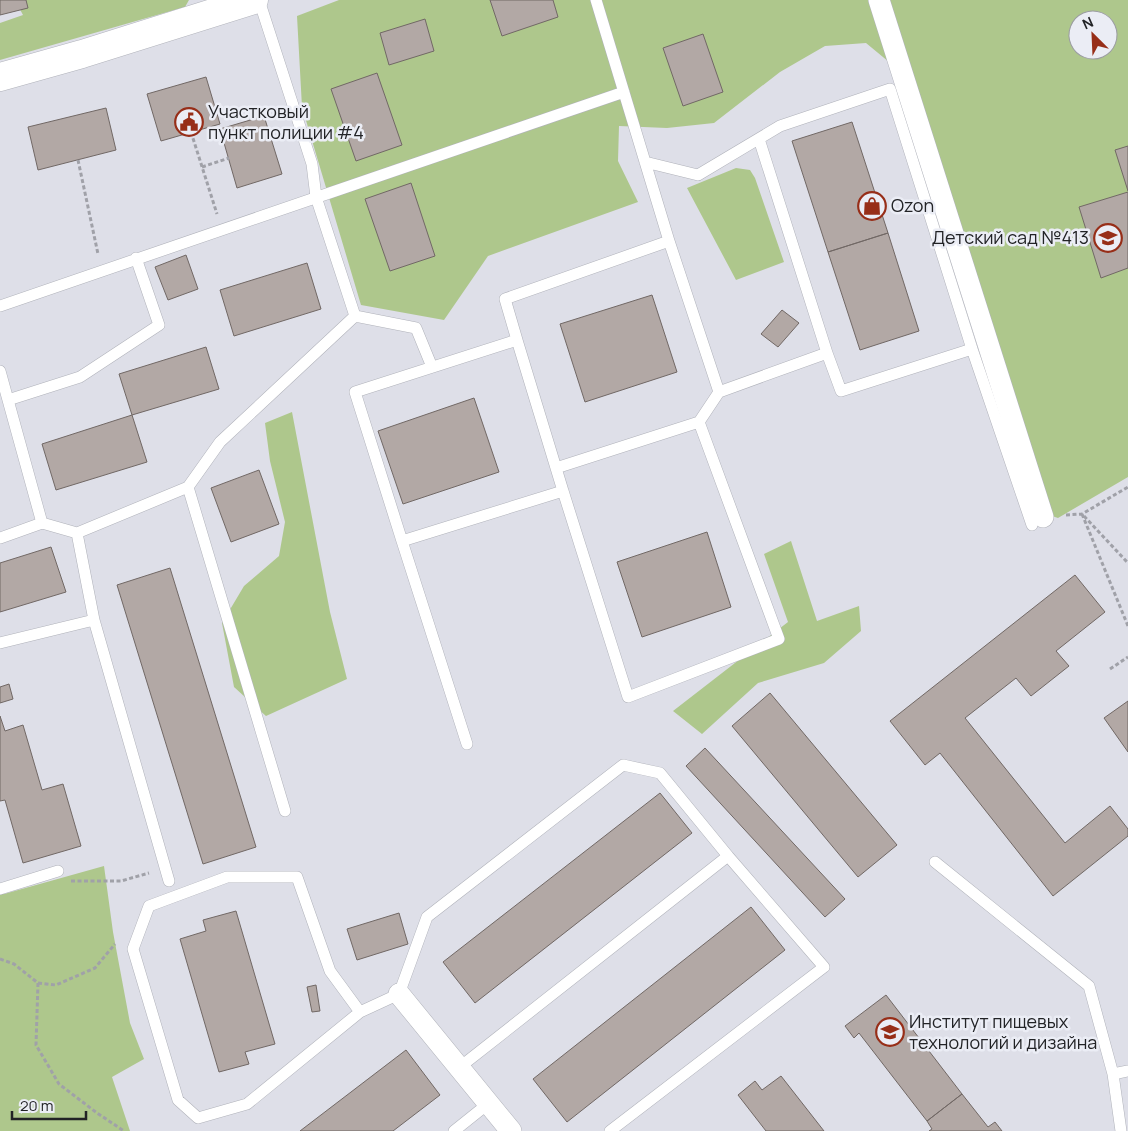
<svg xmlns="http://www.w3.org/2000/svg" width="1128" height="1131" viewBox="0 0 1128 1131" font-family="Manrope,sans-serif">
	<style>
		.green { fill: #aec78c; fill-rule: evenodd }
		.building { fill: #b2a8a5; stroke: #716865 }
		.lines { fill: none; stroke-linecap: round; stroke-linejoin: round }
		.lane-casing { stroke: #b0b2ba; stroke-width: 12 }
		.street-casing { stroke: #b0b2ba; stroke-width: 22 }
		.secondary-casing { stroke: #b0b2ba; stroke-width: 29 }
		.path { stroke: #a0a1a8; stroke-width: 3; stroke-dasharray: 4 2.5; stroke-linecap: butt }
		.lane { stroke: #fff; stroke-width: 11 }
		.street { stroke: #fff; stroke-width: 21 }
		.secondary { stroke: #fff; stroke-width: 28 }
		.labels { text-anchor: middle; stroke-width: 5; stroke-linejoin: round; paint-order: stroke }
		.poi-label { font-size: 18px; fill: #222326; stroke: #ebedf5; text-anchor: start }
	</style>
	<rect width="100%" height="100%" fill="#dedfe8"/>
	<!-- green -->
	<path class="green" d="M15,0H189L185,7L0,60V23L23,15Z
		M339,0H1128V477L1058,518L1034,510L889,62L866,43L825,46L780,72L714,123L667,128L619,126L618,161L638,202L488,256L444,320L361,305L302,107L297,16ZM1078,20H1108V50H1078Z
		M736,168L750,170L755,178L784,262L736,280L687,188Z
		M292,412L330,612L347,679L266,716L234,687L222,623L244,586L279,556L285,522L270,461L265,423Z
		M791,541L817,621L859,606L861,631L824,663L758,683L702,734L673,711L788,622L764,554Z
		M104,866L113,932L130,1023L144,1059L112,1077L130,1131H0V893L4,894Z"/>
	<!-- building -->
	<path class="building" d="M0,0H26L28,8L0,15Z
		M490,0H553L558,17L502,36Z
		M425,19L434,51L389,65L380,33Z
		M703,34L723,92L683,106L663,48Z
		M377,73L402,145L356,161L331,89Z
		M206,77L220,124L161,141L147,94Z
		M106,108L116,150L38,170L28,127Z
		M264,116L282,174L237,188L220,129Z
		M852,122L888,233L828,252L792,141Z
		M1128,146V191L1115,150Z
		M411,183L435,256L390,271L365,199Z
		M1128,192V268L1101,278L1079,207Z
		M888,233L919,331L860,350L828,252Z
		M186,255L198,289L168,300L155,267Z
		M307,263L321,309L234,336L220,290Z
		M652,295L677,372L585,402L560,324Z
		M782,310L799,323L778,347L761,334Z
		M206,347L219,389L132,415L119,374Z
		M474,398L499,472L403,504L378,431Z
		M132,415L147,462L56,490L42,444Z
		M259,470L279,524L231,542L211,488Z
		M707,532L731,607L642,637L617,562Z
		M51,547L66,592L0,612V563Z
		M170,568L256,847L203,864L117,585Z
		M1075,575L1105,612L1056,651L1069,666L1031,696L1016,678L965,718L1065,843L1110,806L1128,829V836L1053,896L940,753L925,765L890,721Z
		M9,684L13,699L0,703V687Z
		M770,693L897,845L858,877L732,726Z
		M1128,701V752L1104,718Z
		M0,716L5,731L23,725L42,790L63,784L81,846L23,863L5,800L0,801Z
		M705,748L845,899L825,917L686,766Z
		M660,793L692,833L475,1003L443,962Z
		M751,907L785,950L567,1122L533,1079Z
		M236,911L275,1044L245,1052L249,1064L219,1072L180,939L206,931L203,920Z
		M399,913L408,944L357,960L347,929Z
		M316,985L320,1011L312,1012L307,987Z
		M886,995L962,1094L927,1121L859,1033L854,1038L845,1026Z
		M406,1050L440,1095L393,1131H300Z
		M781,1076L824,1131H766L738,1095L755,1081L762,1090Z
		M962,1094L988,1127L995,1122L1002,1131H929L932,1129L927,1121Z"/>
	<g class="lines">
		<defs>
			<path id="lane" d="M596,0L669,241
				M759,139L827,353
				M645,162L698,175L780,126L890,89L972,349L841,391L827,353L719,392
				M0,306L624,92
				M355,316L416,328L432,367
				M517,340L563,491L402,541L355,392Z
				M517,340L505,299L669,241L719,392L699,422
				M972,349L1032,525
				M0,371L42,523L0,538
				M8,400L80,377L159,325L136,258
				M556,468L699,422L779,639L628,697L563,491
				M188,487L285,811
				M42,523L77,533
				M402,541L467,744
				M0,643L94,620
				M935,862L1089,986L1113,1074L1121,1131
				M169,881L94,620L77,533L188,487L220,442L355,316L316,197L312,164L259,0
				M0,889L58,871
				M360,1012L330,971L297,877H227L149,906L133,949L178,1100L198,1118L247,1104L360,1012L399,994L427,917L623,765L660,773L728,856L824,967L610,1131
				M460,1067L728,856
				M1113,1074L1128,1071
				M454,1131L489,1103"/>
			<path id="street" d="M879,0L1043,517
				M399,994L511,1131"/>
			<path id="secondary" d="M0,77L82,54L254,0"/>
		</defs>
		<!-- lane casing -->
		<use href="#lane" class="lane-casing"/>
		<!-- street casing -->
		<use href="#street" class="street-casing"/>
		<!-- secondary casing -->
		<use href="#secondary" class="secondary-casing"/>
		<!-- path -->
		<path class="path" d="M191,132L217,214
			M78,160L98,254
			M202,167L229,158
			M1082,514L1128,626
			M1066,515L1082,514L1128,487
			M1084,516L1128,563
			M1110,669L1128,657
			M71,881H121L149,873
			M0,959L14,964L38,983L56,985L95,968L115,944
			M38,983L36,1045L59,1084L97,1113L124,1131"/>
		<!-- lane -->
		<use href="#lane" class="lane"/>
		<!-- street -->
		<use href="#street" class="street"/>
		<!-- secondary -->
		<use href="#secondary" class="secondary"/>
	</g>
	<!-- icons -->
	<defs>
		<symbol id="civic-ring" viewBox="-11 -11 22 22"><circle r="9.5" fill="#ebedf5" stroke="#972e18" stroke-width="1.5"/><path d="M-.6-6.5H3V-4.5H.6V-3L4-1V1h2V6H-6V1h2V-1L-.6-3ZM-1.2 2.5V6h2.4V2.5Z" fill="#972e18"/></symbol>
		<symbol id="shop-ring" viewBox="-11 -11 22 22"><circle r="9.5" fill="#ebedf5" stroke="#972e18" stroke-width="1.5"/><path d="M-5-2.5h2.3a2.7 3.5 0 0 1 5.4 0H5L5.5 6h-11ZM-1.5-2.5h3a1.5 2.3 0 0 0-3 0Z" fill="#972e18"/></symbol>
		<symbol id="school-ring" viewBox="-11 -11 22 22"><circle r="9.5" fill="#ebedf5" stroke="#972e18" stroke-width="1.5"/><path d="M0-5L7-2L0 1L-7-2ZM-4 1L0 2.5L4 1V4Q0 6-4 4Z" fill="#972e18"/></symbol>
		<symbol id="university-ring" viewBox="-11 -11 22 22"><circle r="9.5" fill="#ebedf5" stroke="#972e18" stroke-width="1.5"/><path d="M0-5L7-2L0 1L-7-2ZM-4 1L0 2.5L4 1V4Q0 6-4 4Z" fill="#972e18"/></symbol>
	</defs>
	<g fill-rule="evenodd">
		<use href="#civic-ring" x="173" y="106" width="32" height="32"/>
		<use href="#shop-ring" x="856" y="190" width="32" height="32"/>
		<use href="#school-ring" x="1092" y="222" width="32" height="32"/>
		<use href="#university-ring" x="874" y="1016" width="32" height="32"/>
	</g>
	<g class="labels">
		<!-- poi labels -->
		<g class="poi-label">
			<text x="208" y="118">Участковый<tspan x="208" dy="21">пункт полиции #4</tspan></text>
			<text x="891" y="212">Ozon</text>
			<text x="1089" y="244" text-anchor="end">Детский сад №413</text>
			<text x="909" y="1028">Институт пищевых<tspan x="909" dy="21">технологий и дизайна</tspan></text>
		</g>
	</g>
	<!-- north arrow -->
	<g transform="translate(1093 35) rotate(336)"><circle r="24" fill="#ebedf5" stroke="#9b9ca2"/>
	<path d="M0-4L9 19L0 12L-9 19Z" fill="#972e18"/>
	<text y="-8" font-size="14" font-weight="bold" text-anchor="middle" fill="#222326">N</text>
	</g>
	<!-- scale -->
	<path d="M12 1111v8h74v-8" fill="none" stroke="#222326" stroke-width="2.5"/>
	<text x="20" y="1111" font-size="15" fill="#222326" stroke="#ebedf5" stroke-width="4" paint-order="stroke">20 m</text>
</svg>
